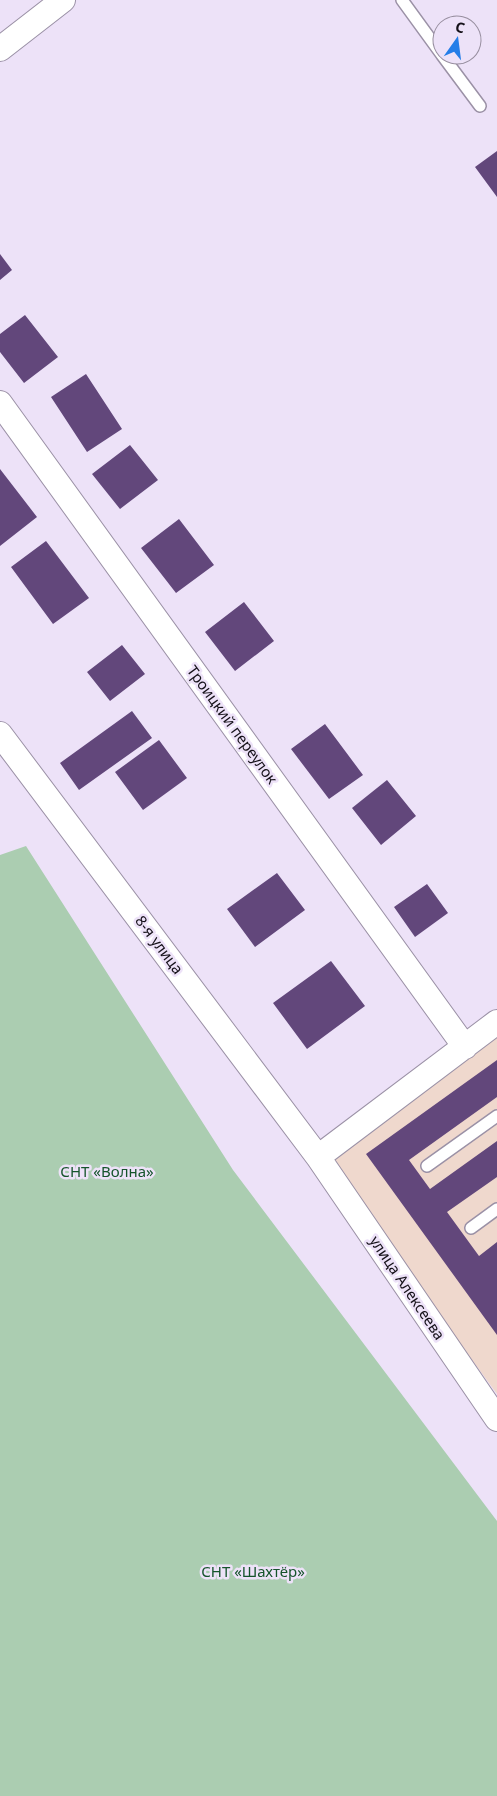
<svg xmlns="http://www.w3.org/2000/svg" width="497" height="1796" viewBox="0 0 497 1796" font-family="'Noto Sans',sans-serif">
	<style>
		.industrial { fill: #efd8cd }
		.green { fill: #abcdb1 }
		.building { fill: #62477b }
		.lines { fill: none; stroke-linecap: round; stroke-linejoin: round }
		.service-casing { stroke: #9b91a6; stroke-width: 14 }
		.minor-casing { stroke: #9b91a6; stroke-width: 26 }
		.service { stroke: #fff; stroke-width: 11 }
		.minor { stroke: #fff; stroke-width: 24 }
		.labels { text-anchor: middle; stroke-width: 5; stroke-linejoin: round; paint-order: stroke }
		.street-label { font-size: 15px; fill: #151119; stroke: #ede2f8 }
		.park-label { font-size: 15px; fill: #15542b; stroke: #ede2f8 }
	</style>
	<rect width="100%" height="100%" fill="#ede2f8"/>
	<!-- industrial -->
	<path class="industrial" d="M497,1034V1394L325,1159Z"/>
	<!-- green -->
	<path class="green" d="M26,846L233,1170L497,1521V1796H0V855Z"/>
	<!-- building -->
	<path class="building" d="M497,151V197L475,167Z
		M0,254L12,270L0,280Z
		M25,315L58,357L24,383L0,352V334Z
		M86,374L122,429L87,452L51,397Z
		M130,445L158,480L120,509L92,474Z
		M0,469L37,517L0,546Z
		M179,519L214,565L176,593L141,548Z
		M46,541L89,598L53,624L11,567Z
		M244,602L274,641L235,671L205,632Z
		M122,645L145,674L110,701L87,672Z
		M132,711L152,738L79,790L60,763Z
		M325,724L363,775L329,799L291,749Z
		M159,740L187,778L143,810L115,772Z
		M387,780L416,816L381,845L352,808Z
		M277,873L305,910L255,947L227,909Z
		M427,884L448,913L415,937L394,907Z
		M331,961L365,1006L307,1049L273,1003Z
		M497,1060V1097L409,1160L430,1189L497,1141V1177L447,1212L479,1256L497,1242V1335L366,1154Z"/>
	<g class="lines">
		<defs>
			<path id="service" d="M402,0L442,55
				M442,55L480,106
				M427,1166L497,1116
				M471,1228L497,1209"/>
			<path id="minor" d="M0,49L63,0
				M0,403L465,1047
				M0,734L318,1157L497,1419
				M318,1157L497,1022"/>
		</defs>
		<!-- service casing -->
		<use href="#service" class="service-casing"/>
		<!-- minor casing -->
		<use href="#minor" class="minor-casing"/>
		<!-- service -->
		<use href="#service" class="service"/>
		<!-- minor -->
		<use href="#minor" class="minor"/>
	</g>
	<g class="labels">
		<!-- street labels -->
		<g class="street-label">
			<text transform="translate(232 725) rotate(54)" y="5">Троицкий переулок</text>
			<text transform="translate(159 945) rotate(53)" y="5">8-я улица</text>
			<text transform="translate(407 1288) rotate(56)" y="5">улица Алексеева</text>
		</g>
		<!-- park labels -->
		<g class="park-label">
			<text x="107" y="1177">СНТ «Волна»</text>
			<text x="253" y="1577">СНТ «Шахтёр»</text>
		</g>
	</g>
	<!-- north arrow -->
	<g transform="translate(457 40) rotate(14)"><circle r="24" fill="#ede2f8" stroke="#978e9f"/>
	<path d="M0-4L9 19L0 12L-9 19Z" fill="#257ee8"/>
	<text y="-8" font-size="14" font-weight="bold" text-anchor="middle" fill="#151119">С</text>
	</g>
</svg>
